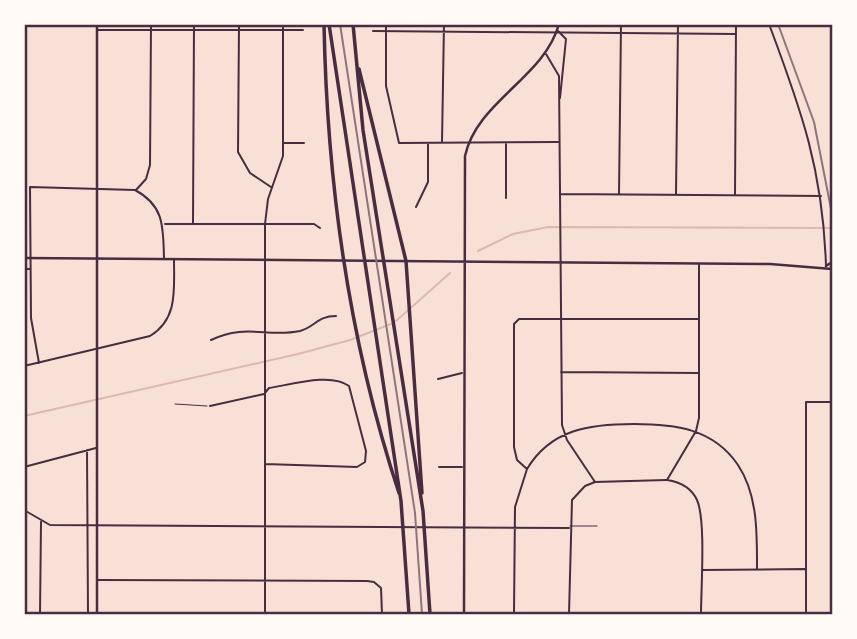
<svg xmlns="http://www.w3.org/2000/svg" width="857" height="639" viewBox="0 0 857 639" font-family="'IBM Plex Sans',sans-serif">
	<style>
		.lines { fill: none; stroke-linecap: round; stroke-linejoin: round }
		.stream { stroke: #dcb8b0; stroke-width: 2 }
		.service { stroke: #4a2c40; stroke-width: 1 }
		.minor { stroke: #4a2c40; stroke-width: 2 }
		.tertiary { stroke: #4a2c40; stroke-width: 2.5 }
		.primary { stroke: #4a2c40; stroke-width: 2.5 }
		.motorway { stroke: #4a2c40; stroke-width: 3.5 }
		.tram { stroke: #8f747c; stroke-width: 2 }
		.rail { stroke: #8f747c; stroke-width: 2 }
		.neatline { fill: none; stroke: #4a2c40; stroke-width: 2.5 }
	</style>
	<rect width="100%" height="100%" fill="#f7e1d7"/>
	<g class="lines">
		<!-- stream -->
		<path class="stream" d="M478,251L513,234L548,227L832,228
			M396,321L450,273
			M24,416L298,354L350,340L391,324"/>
		<!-- service -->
		<path class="service" d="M175,404L207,406
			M570,526H597"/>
		<!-- minor -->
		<path class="minor" d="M239,24L238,152L250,173L271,187
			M386,24V86L399,143L558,142
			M769,24C802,112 823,171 826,266
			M97,30H303
			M373,31L736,34
			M558,31L566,39L560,98
			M546,54L559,76L562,425L567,440L595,482L585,486L572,500L569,614
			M442,142L444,24
			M284,143H304
			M136,190L146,179L150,165L151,24
			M560,194L821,196
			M619,194L621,24
			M676,194L678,24
			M735,195L736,24
			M506,198V144
			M416,207L428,182V144
			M193,223L194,24
			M165,224H314L320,228
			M699,265V418L696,431L667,480C680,482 691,487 697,500C706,520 701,589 701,614
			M24,269H30
			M211,340C246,323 267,338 300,331C315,327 317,316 336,316
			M39,363L31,318L30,187L135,190C165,206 163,228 164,258
			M24,366L150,336C178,319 174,290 174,260
			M561,372L698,373
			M438,379L462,373
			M210,406L264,394L269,388C290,385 331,372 349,386L366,451L365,462L357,467L265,464
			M87,450L88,614
			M24,467L96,448
			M439,467H462
			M527,469C551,429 590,424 634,424C674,424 713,428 738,465C758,495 757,534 757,569
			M595,482L666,480
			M24,510L50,525L569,528
			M702,570L805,569
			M97,580L367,581L374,582L381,588L382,614
			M40,614L41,522
			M265,614V224L268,199L283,156V24
			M514,614L515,507L527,469L517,460L514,447V324L519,319H699
			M806,614V402H832"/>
		<!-- tertiary -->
		<path class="tertiary" d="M97,24V614"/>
		<!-- primary -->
		<path class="primary" d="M24,258L770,264L832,269
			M826,266L832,262
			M464,614L465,156C477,101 544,78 559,24"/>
		<!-- motorway -->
		<path class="motorway" d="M324,24C327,183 349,342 399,493
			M329,24L401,501L409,614
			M353,24L363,130L423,511L430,614
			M359,69L406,261L422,493"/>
		<!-- tram -->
		<path class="tram" d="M340,24L415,513L422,614"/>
		<!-- rail -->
		<path class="rail" d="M778,24L814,122L832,214"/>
	</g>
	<!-- border -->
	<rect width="857" height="639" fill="none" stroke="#fffaf5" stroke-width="52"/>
	<rect x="26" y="26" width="805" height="587" class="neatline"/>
</svg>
